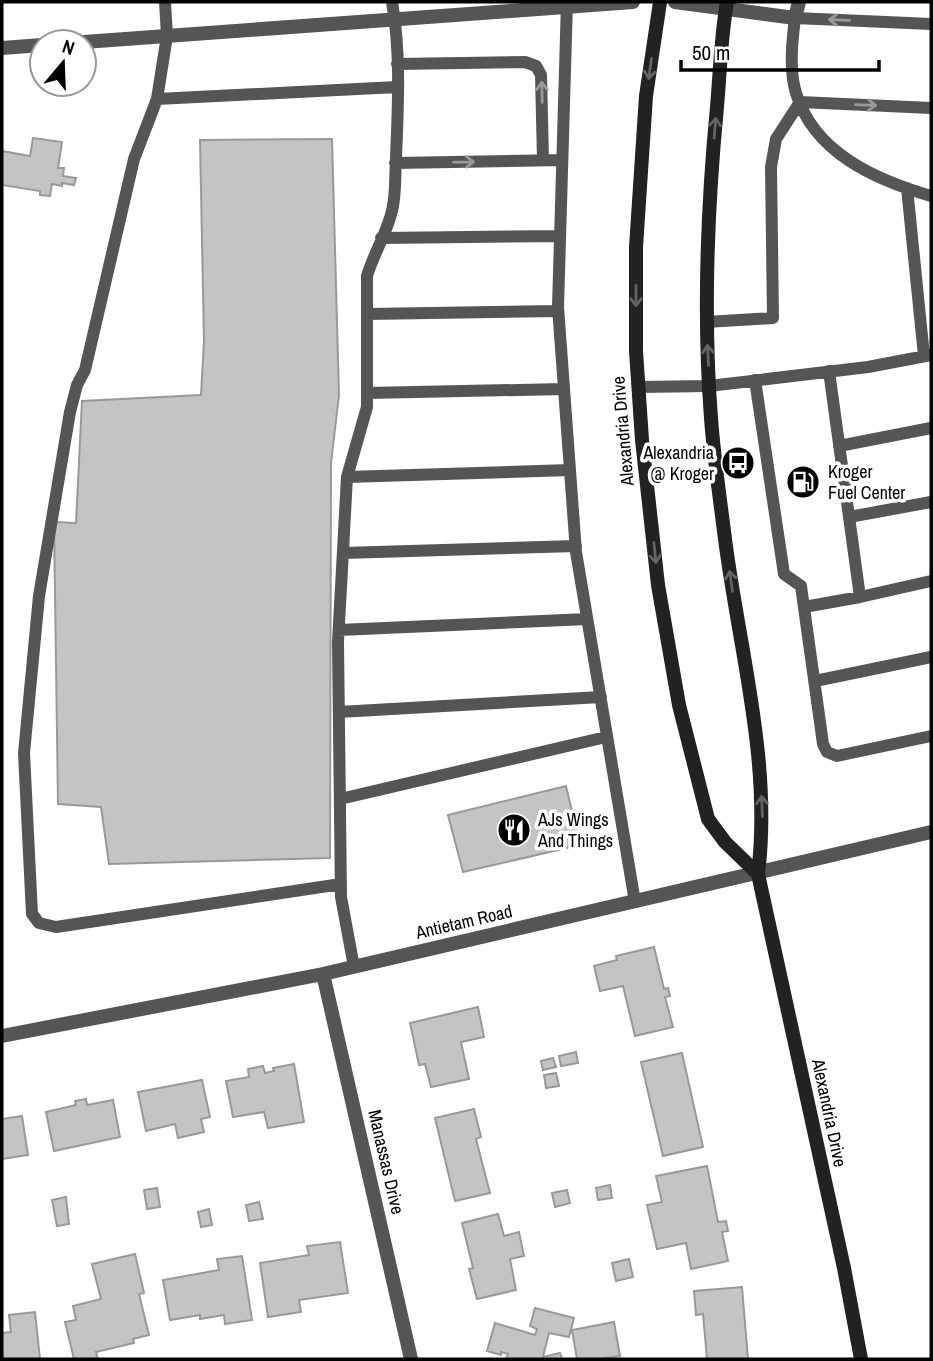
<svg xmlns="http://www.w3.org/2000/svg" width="933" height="1361" viewBox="0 0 933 1361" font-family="'Archivo Narrow',sans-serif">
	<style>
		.building { fill: #c4c4c4; stroke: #999; stroke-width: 2 }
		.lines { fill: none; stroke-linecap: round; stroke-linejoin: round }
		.service { stroke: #555; stroke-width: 12 }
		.minor { stroke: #555; stroke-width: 14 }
		.secondary { stroke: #222; stroke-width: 14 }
		.oneway { stroke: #999 }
		.oneway2 { stroke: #646464 }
		.labels { text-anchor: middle; stroke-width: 7; stroke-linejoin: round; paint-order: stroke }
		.street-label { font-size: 18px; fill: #000; stroke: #fff }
		.poi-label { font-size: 18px; fill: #000; stroke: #fff; text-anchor: start }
	</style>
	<rect width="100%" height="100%" fill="#fff"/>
	<!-- building -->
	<path class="building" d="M33,138L62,142L58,168H64L63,176L76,178L74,185L62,183V186L52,184L50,196L40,195V191L2,185V151L30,156Z
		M332,139L339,395L331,463L330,858L109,864L101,807L58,804L54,522L76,523L82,401L201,395L204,341L200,140Z
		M566,786L580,845L463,872L448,815Z
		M654,947L664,989L668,988L670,996L665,997L673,1027L635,1036L623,986L600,991L594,966L617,960L616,956Z
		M478,1007L484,1037L461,1042L469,1079L431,1087L425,1064L419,1065L410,1023Z
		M576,1052L578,1063L561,1066L559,1056Z
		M682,1053L703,1147L663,1156L641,1062Z
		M553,1058L556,1067L543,1070L541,1061Z
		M294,1064L304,1122L268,1128L264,1112L233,1117L226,1081L249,1077L248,1069L263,1066L265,1073L274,1071L273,1068Z
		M556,1073L559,1086L546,1088L544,1075Z
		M202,1080L210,1117L201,1119L204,1132L178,1138L175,1124L146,1131L138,1092Z
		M86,1099L87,1105L113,1100L120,1137L54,1151L46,1112L76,1105L75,1101Z
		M474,1109L481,1137L476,1139L490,1193L455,1201L435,1118Z
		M22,1116L28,1155L2,1159V1119Z
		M707,1166L718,1222L726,1221L728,1231L722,1232L728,1261L691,1269L686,1243L657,1249L647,1205L662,1202L656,1176Z
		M610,1185L612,1198L598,1200L596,1188Z
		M157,1188L160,1207L147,1209L144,1190Z
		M567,1190L570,1203L555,1207L552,1193Z
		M66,1197L69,1224L57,1226L52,1200Z
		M259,1202L263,1219L249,1221L246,1205Z
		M209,1209L212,1225L201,1227L198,1212Z
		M498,1214L504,1236L519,1232L524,1256L510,1259L516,1290L477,1299L469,1269L473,1268L462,1223Z
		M340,1242L348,1293L299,1300L301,1312L268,1317L260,1263L309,1255L307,1246Z
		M135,1254L144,1293L139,1294L149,1335L133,1339L134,1343L96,1352L98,1359H74L65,1322L76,1320L73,1306L101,1299L92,1264Z
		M242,1256L252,1320L225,1324L224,1315L200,1319V1315L170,1320L163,1280L219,1270L217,1259Z
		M629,1259L633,1277L616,1281L612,1263Z
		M742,1287L748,1359H707L703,1314L696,1315L694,1291Z
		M535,1308L574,1318L569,1337L549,1333L543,1357L560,1353L562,1359H506L508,1354L501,1352V1355L487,1351L495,1323L535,1335L537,1329L530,1326Z
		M35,1312L40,1359H2V1333L11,1332L9,1315Z
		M614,1322L620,1356L598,1359H577L572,1330Z"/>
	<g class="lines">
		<!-- service -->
		<path class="service" d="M165,2L167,36L157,99L134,159L85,370L77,385L70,412L39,596L24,753L32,914L39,923L56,927L341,884
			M567,2L558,307L576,552L635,902
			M931,24L795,18C792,42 789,70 796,93C814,153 876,180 931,196
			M397,64L525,62L536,66L541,75L543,160
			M157,99L397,87
			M395,163L562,160
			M907,188L924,356
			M381,238L560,236
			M367,314L558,311
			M706,322L773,318L771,167L776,139L800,102L931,108
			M829,371L860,597L931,581
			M755,380L784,574L801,586L823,744L827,752L837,756L931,736
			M638,387L709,386L868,367L931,355
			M367,393L564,389
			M839,446L931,428
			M347,477L570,470
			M849,517L931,502
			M343,553L576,546
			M804,607L860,597
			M339,630L587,619
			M815,681L931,657
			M339,712L601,697
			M340,799L606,737
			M354,967L341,897L338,642L347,477L367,407V276C374,252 389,230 393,206C396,190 395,173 396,158C398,107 401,52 392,2"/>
		<!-- minor -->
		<path class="minor" d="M675,2L795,18L799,2
			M84,42L633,2
			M2,48L42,45
			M323,974L411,1359
			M2,1036L323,974L931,832"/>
		<!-- secondary -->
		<path class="secondary" d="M660,2L646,96L636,247V351L642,440L658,585L679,705L708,819L725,842L758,874
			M727,2C721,36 720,72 717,107C707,211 703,314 711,418C714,459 720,499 725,539C739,649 772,762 758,874L844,1268L861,1359"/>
	</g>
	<!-- one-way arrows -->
	<defs><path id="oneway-shaft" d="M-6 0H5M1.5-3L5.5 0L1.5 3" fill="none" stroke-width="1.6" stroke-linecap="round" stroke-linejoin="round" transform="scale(1.75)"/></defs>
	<g class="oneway">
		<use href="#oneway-shaft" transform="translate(839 20) rotate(-178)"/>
		<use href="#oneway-shaft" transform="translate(542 92) rotate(-91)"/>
		<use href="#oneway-shaft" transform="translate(866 105) rotate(2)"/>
		<use href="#oneway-shaft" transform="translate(464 162) rotate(-1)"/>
	</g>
	<g class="oneway2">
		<use href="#oneway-shaft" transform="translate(650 69) rotate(98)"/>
		<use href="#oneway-shaft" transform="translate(715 128) rotate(-85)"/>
		<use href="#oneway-shaft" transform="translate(636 296) rotate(90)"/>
		<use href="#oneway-shaft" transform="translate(708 355) rotate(-93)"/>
		<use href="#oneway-shaft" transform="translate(655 553) rotate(84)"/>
		<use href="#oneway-shaft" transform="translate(731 581) rotate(-98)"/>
		<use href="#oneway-shaft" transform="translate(762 806) rotate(-92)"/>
	</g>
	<!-- icons -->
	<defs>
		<symbol id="bus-disc" viewBox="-11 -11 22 22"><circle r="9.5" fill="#000" stroke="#fff"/><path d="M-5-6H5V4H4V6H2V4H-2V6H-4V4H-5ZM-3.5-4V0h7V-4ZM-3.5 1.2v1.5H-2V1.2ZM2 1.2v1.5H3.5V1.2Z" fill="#fff"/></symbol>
		<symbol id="fuel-disc" viewBox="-11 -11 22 22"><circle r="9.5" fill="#000" stroke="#fff"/><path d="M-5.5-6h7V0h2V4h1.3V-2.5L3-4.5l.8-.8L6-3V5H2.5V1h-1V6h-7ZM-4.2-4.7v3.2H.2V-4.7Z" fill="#fff"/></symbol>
		<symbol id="restaurant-disc" viewBox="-11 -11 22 22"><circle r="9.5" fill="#000" stroke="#fff"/><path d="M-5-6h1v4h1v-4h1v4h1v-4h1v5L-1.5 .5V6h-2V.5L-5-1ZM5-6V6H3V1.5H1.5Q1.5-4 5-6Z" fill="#fff"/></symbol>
	</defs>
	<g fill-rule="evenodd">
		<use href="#bus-disc" x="719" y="444" width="38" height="38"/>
		<use href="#fuel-disc" x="784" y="463" width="38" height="38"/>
		<use href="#restaurant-disc" x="495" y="811" width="38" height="38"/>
	</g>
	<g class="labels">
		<!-- street labels -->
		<g class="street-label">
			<text transform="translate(623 431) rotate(-95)" y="6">Alexandria Drive</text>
			<text transform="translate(464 922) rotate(-13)" y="6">Antietam Road</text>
			<text transform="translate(829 1113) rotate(78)" y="6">Alexandria Drive</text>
			<text transform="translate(386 1162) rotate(77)" y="6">Manassas Drive</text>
		</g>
		<!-- poi labels -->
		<g class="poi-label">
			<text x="714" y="459" text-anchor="end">Alexandria<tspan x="714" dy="21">@ Kroger</tspan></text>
			<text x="828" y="478">Kroger<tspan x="828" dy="21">Fuel Center</tspan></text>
			<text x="538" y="826">AJs Wings<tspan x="538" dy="21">And Things</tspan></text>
		</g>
	</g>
	<!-- border -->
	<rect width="933" height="1361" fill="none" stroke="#000000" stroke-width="7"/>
	<!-- north arrow -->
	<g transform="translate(63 63) rotate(19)"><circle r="33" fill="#ffffff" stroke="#999999" stroke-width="2"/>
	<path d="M0-5L12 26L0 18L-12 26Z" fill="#000000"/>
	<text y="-10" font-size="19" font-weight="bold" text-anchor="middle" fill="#000000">N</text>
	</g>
	<!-- scale -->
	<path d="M681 60v10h198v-10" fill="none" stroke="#000000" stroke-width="3.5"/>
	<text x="692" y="60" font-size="21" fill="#000000" stroke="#ffffff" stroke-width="5" paint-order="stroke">50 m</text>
</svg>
